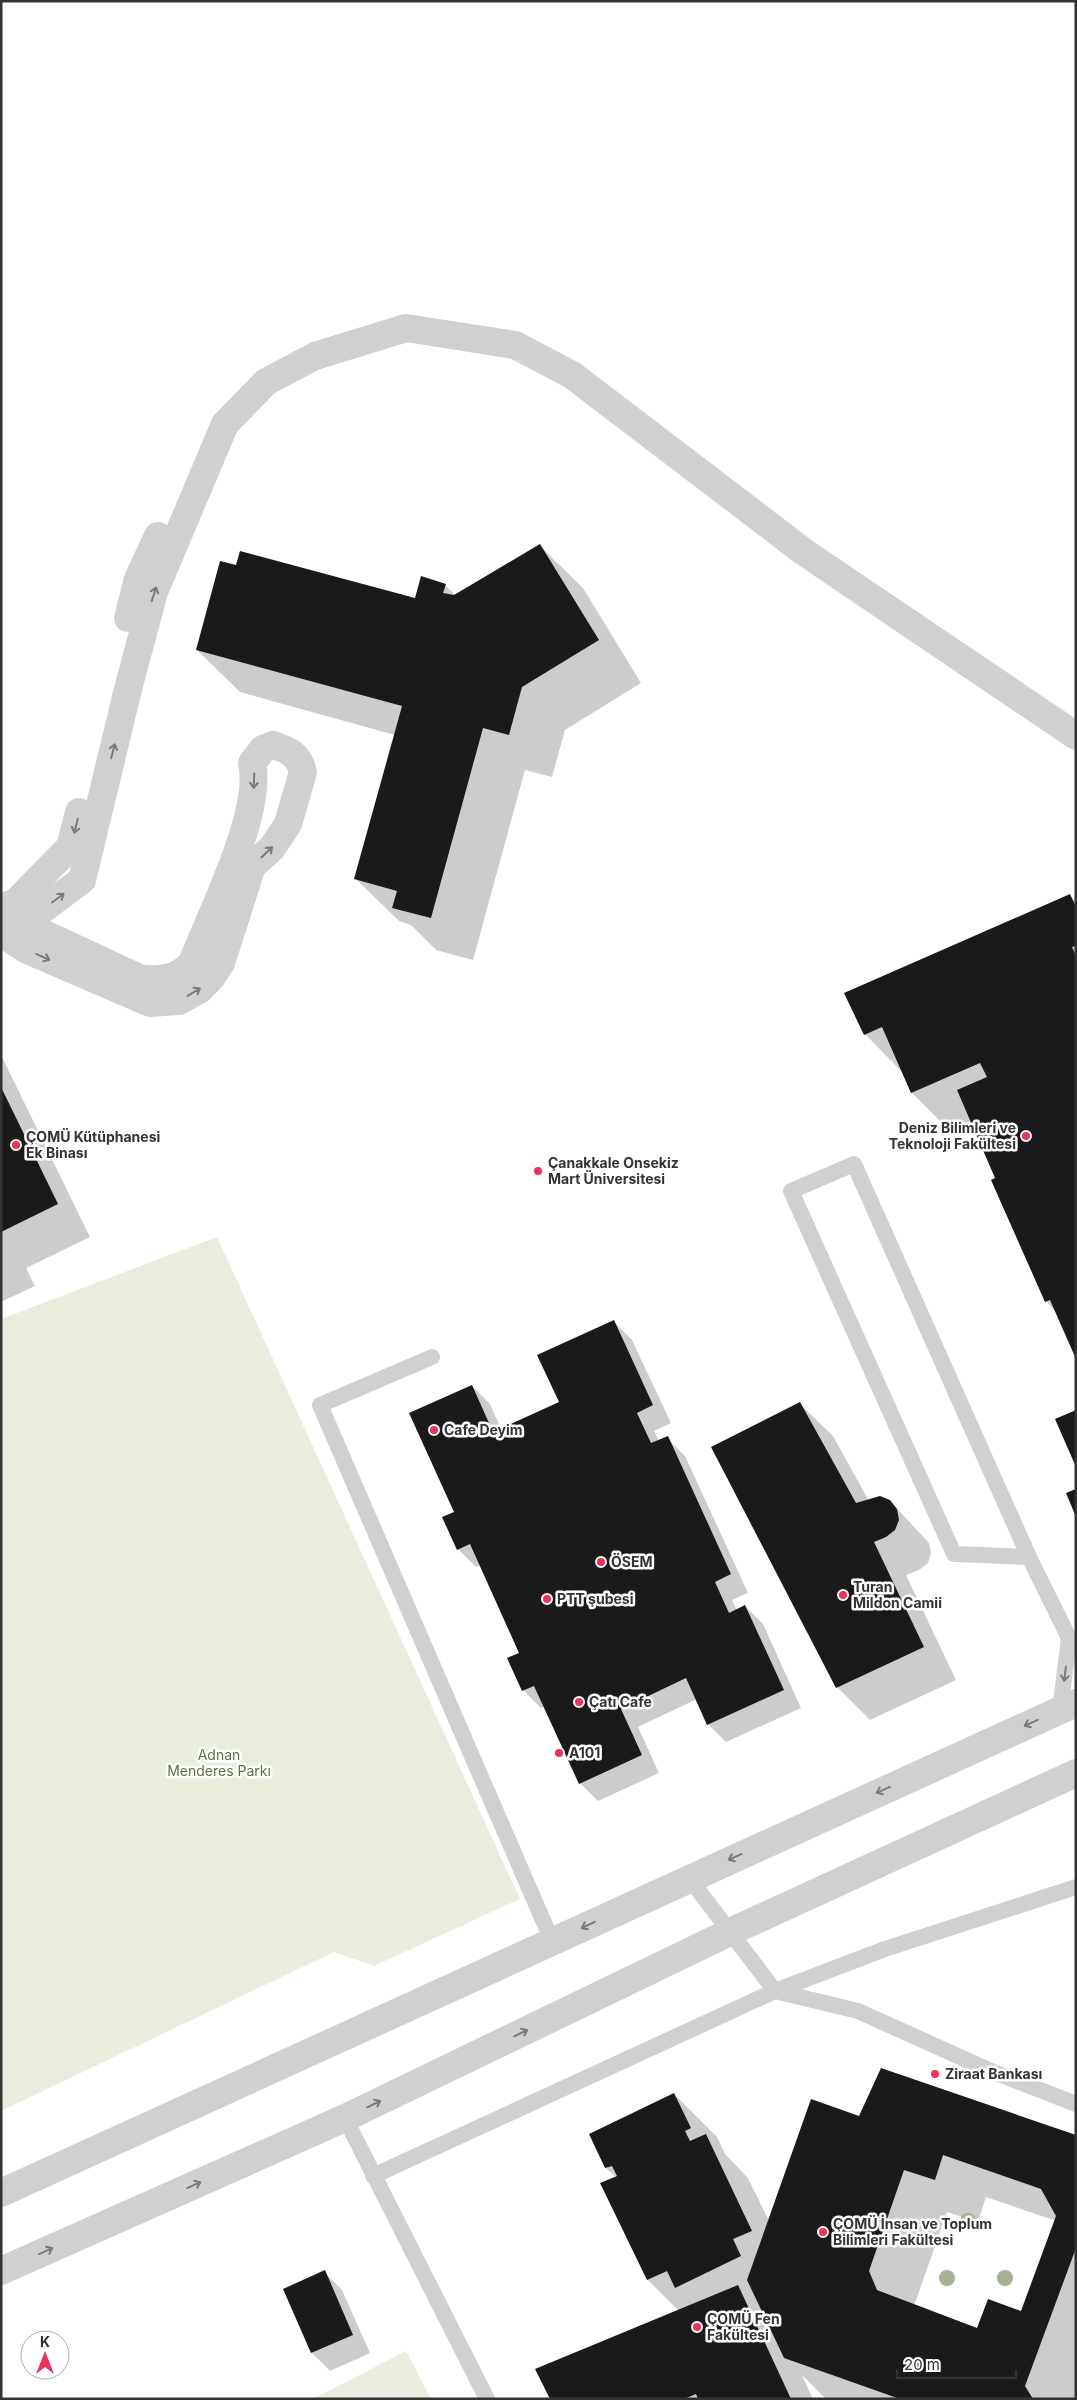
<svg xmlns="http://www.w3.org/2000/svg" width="1077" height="2400" viewBox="0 0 1077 2400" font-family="Inter,sans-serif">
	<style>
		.green { fill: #e8edde }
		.shadow { fill: #0003; fill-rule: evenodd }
		.building { fill: #1a1a1a; fill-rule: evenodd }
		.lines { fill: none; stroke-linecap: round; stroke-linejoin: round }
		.service { stroke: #d0d0d0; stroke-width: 16 }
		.minor { stroke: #d0d0d0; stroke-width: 28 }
		.tertiary { stroke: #d0d0d0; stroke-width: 28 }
		.tree { fill: #a6b194 }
		.oneway { stroke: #7a7a7a }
		.poi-dot { fill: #ee3159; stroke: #fff; stroke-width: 2 }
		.labels { text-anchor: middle; stroke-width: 5; stroke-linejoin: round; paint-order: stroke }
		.poi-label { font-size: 14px; font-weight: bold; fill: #333; stroke: #fff; text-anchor: start }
		.park-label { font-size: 14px; fill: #5d723d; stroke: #fff }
	</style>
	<rect width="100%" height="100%" fill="#fff"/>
	<!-- green -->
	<path class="green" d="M217,1237L520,1899L374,1966L334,1952L1,2111V1319Z
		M406,2351L431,2399H313Z"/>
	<!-- shadow -->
	<path class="shadow" d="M540,546L583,588L641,683L565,730L552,777L525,770L473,960L436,950L411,925L399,921L356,879L395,735L240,692L197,650L237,566L416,600L445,585L456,596Z
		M1070,896L1076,902V1356L1056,1312L1046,1301L975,1127L955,1136L912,1093L903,1073L865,1034Z
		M1,1055L90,1237L26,1268L35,1286L1,1302Z
		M614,1322L632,1340L671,1423L654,1431L659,1441L667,1438L685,1456L748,1593L732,1600L737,1610L745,1606L763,1624L801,1708L726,1742L708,1724L697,1699L638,1727L659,1773L598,1801L580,1783L545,1706L541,1708L523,1690L521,1653L481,1565L476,1567L458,1549L456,1513L472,1386L490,1404L501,1429L561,1403Z
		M800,1404L833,1436L869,1501H890L929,1543L931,1553L928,1563L919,1570L906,1575L956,1680L870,1720L837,1687Z
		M674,2094L717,2137L725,2154L748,2178L769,2221L860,2117L1076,2136V2399H826L802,2375L813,2399H552L679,2311L648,2280L616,2177L606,2168L590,2134ZM986,2197L1056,2221L1021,2313L977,2329L914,2306L947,2212L978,2222Z
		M324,2272L342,2290L370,2353L330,2371L312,2353Z"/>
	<!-- building -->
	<path class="building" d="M540,544L599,640L522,687L509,735L483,728L431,918L392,908L397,891L354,879L402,706L196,650L220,561L236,565L240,551L415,598L421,576L446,584L443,593L454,595Z
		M1070,894L1076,907V946L1072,947L1076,956V1359L1050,1300L1045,1302L991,1180L995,1178L957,1090L987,1077L980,1063L911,1093L882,1027L864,1035L844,993Z
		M1,1087L58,1204L1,1232Z
		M614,1320L653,1405L637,1413L651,1443L668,1436L731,1574L715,1582L729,1613L745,1605L784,1690L707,1725L686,1678L621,1709L642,1755L579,1784L534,1686L522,1691L507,1658L519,1653L470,1544L457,1550L442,1517L454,1512L409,1413L472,1385L493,1432L559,1402L537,1355Z
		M800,1402L856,1503L880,1496L890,1500L897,1509L899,1520L895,1530L886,1537L874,1542L924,1647L836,1688L711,1447Z
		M1076,1410V1467L1055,1419Z
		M1076,1489V1517L1066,1493Z
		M881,2068L1076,2135V2248L1025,2386L1033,2399H900L784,2358L747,2280L811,2099L859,2116ZM943,2155L1041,2189L1056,2216L1021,2311L988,2299L977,2328L877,2290L869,2271L904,2170L935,2180Z
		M674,2093L691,2128L685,2131L690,2141L706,2134L752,2231L733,2239L741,2256L675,2288L667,2271L647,2280L600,2183L617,2176L612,2166L605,2168L589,2134Z
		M325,2270L353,2335L311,2353L283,2289Z
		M738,2285L791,2399H698L696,2394L684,2399H550L535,2369Z"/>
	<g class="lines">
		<!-- service -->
		<path class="service" d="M432,1357L320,1405L552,1941
			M1029,1557L954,1554L791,1191L854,1164L1029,1557L1069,1638L1060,1710
			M689,1878L775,1991L858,2011L991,2071L1076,2104
			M345,2118L487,2399
			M373,2176L775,1991L885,1949L1076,1887"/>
		<!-- minor -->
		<path class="minor" d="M128,618L138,579L158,536
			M15,903L23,924L82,880L128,689L154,592L225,424L266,382L315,356L406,328L515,345L572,375L804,552L1076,736
			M1,907L15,903L70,847L79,812
			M1,929L23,924L139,978C161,981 177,979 192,963C211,913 263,813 252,763L263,749L273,745C289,750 299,755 303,772L288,824L272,848L252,866L221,963L211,978L199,990L179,1001L150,1003L27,950L1,933"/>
		<!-- tertiary -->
		<path class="tertiary" d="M1,2193L1076,1703
			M1,2271L345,2118L730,1932L1076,1773"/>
	</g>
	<!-- trees -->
	<g class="tree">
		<circle cx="968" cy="2221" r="8"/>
		<circle cx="947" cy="2278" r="8"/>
		<circle cx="1005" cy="2278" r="8"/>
	</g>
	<!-- one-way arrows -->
	<defs><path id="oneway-shaft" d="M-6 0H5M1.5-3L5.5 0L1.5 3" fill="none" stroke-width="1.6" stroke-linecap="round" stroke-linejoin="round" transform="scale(1.25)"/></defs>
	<g class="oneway">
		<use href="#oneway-shaft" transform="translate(154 594) rotate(-72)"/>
		<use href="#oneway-shaft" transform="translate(113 751) rotate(-76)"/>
		<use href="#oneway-shaft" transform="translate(254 781) rotate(92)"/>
		<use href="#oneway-shaft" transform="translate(76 826) rotate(104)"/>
		<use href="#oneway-shaft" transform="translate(267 852) rotate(-44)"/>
		<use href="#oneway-shaft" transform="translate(58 898) rotate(-37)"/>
		<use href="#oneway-shaft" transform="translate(43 957) rotate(24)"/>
		<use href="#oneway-shaft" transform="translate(194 992) rotate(-31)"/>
		<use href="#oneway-shaft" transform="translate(1065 1674) rotate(97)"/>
		<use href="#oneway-shaft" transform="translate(1031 1723) rotate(156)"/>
		<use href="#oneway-shaft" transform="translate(883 1790) rotate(156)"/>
		<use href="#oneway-shaft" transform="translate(735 1857) rotate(156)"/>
		<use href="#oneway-shaft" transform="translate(588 1925) rotate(155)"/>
		<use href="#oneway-shaft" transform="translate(521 2033) rotate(-26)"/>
		<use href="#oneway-shaft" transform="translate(374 2104) rotate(-26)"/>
		<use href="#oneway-shaft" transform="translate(194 2185) rotate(-24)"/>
		<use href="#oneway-shaft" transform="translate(46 2251) rotate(-24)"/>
	</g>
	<!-- markers -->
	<g class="poi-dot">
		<circle cx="1026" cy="1136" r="5"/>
		<circle cx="16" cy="1145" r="5"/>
		<circle cx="538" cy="1171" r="5"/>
		<circle cx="434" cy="1430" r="5"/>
		<circle cx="601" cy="1562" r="5"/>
		<circle cx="843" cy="1595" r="5"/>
		<circle cx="547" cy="1599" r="5"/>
		<circle cx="579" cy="1702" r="5"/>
		<circle cx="559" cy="1753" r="5"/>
		<circle cx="935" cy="2074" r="5"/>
		<circle cx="823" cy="2232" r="5"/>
		<circle cx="697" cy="2327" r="5"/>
	</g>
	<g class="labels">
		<!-- poi labels -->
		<g class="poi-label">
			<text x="1016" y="1133" text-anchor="end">Deniz Bilimleri ve<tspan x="1016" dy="16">Teknoloji Fakültesi</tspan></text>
			<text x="26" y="1142">ÇOMÜ Kütüphanesi<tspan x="26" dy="16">Ek Binası</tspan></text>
			<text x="548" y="1168">Çanakkale Onsekiz<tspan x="548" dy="16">Mart Üniversitesi</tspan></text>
			<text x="444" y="1435">Cafe Deyim</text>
			<text x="611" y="1567">ÖSEM</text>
			<text x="853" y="1592">Turan<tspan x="853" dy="16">Mildon Camii</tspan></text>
			<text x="557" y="1604">PTT şubesi</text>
			<text x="589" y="1707">Çatı Cafe</text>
			<text x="569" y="1758">A101</text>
			<text x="945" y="2079">Ziraat Bankası</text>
			<text x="833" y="2229">ÇOMÜ İnsan ve Toplum<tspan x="833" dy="16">Bilimleri Fakültesi</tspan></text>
			<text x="707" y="2324">ÇOMÜ Fen<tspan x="707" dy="16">Fakültesi</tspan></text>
		</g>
		<!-- park labels -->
		<g class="park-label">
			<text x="219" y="1760">Adnan<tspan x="219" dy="16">Menderes Parkı</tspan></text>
		</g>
	</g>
	<!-- border -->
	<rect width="1077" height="2400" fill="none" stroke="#333333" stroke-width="5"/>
	<!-- north arrow -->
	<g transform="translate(45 2355)"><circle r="24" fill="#ffffff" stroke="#adadad"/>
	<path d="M0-4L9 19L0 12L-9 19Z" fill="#ee3159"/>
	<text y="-8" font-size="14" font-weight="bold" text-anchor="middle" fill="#333333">K</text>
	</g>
	<!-- scale -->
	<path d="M897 2370v8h119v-8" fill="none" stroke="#333333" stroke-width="2.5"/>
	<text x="904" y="2370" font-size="15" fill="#333333" stroke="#ffffff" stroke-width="4" paint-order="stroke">20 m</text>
</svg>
